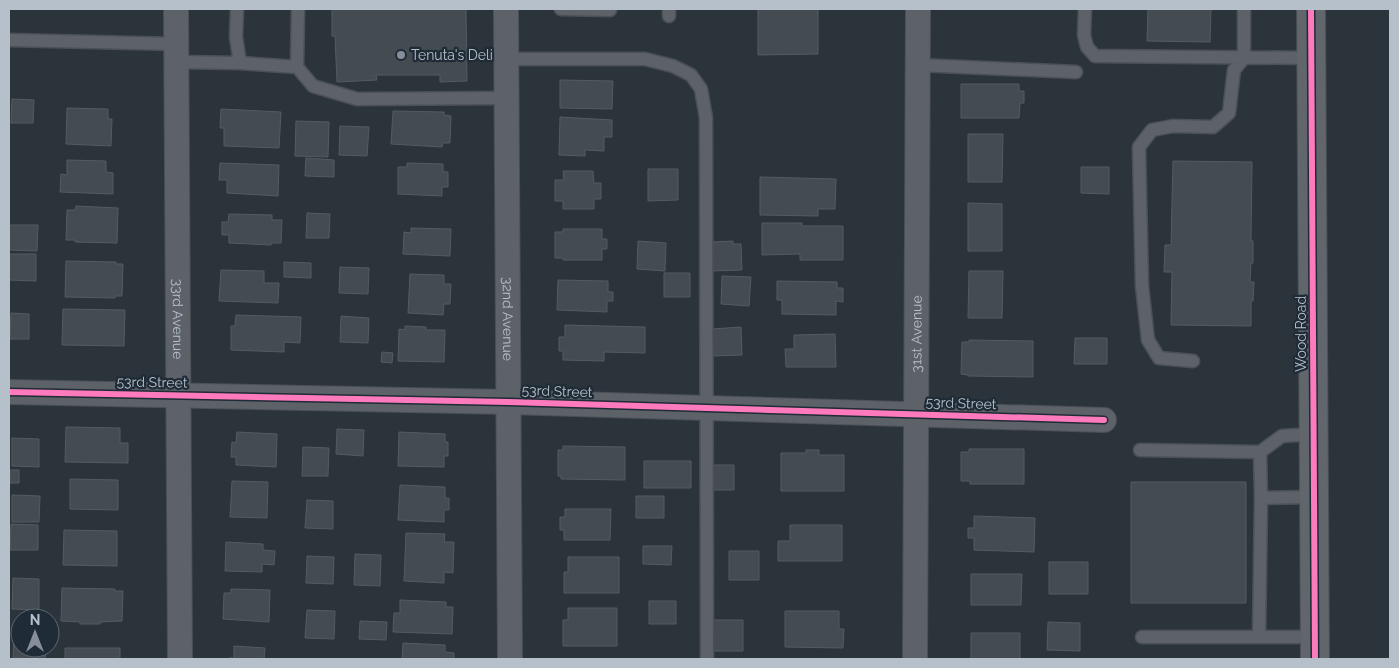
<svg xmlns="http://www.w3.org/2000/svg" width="1399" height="668" viewBox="0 0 1399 668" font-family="Raleway,sans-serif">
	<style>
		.building { fill: #444b51; stroke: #545b63 }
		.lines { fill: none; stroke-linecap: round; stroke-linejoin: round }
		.lane-casing { stroke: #4a5055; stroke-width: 15 }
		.street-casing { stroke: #4a5055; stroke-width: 26 }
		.secondary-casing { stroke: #4a5055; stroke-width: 30 }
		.lane { stroke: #5c6268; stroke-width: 12 }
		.street { stroke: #5c6268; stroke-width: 24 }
		.secondary { stroke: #60666c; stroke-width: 28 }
		.cycleway-casing { stroke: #1f2b36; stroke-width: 9 }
		.cycleway { stroke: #fd7abc; stroke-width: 6 }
		.poi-dot { fill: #868f99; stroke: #1f2b36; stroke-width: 2 }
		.labels { text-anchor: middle; stroke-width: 4.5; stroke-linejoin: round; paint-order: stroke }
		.poi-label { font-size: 14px; fill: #b6c0cb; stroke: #1f2b36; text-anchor: start }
		.street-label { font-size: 14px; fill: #b6c0cb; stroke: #1f2b36 }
	</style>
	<rect width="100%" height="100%" fill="#2c343b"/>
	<!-- building -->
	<path class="building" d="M332,9H466L467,81L440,82V75H376L377,80L337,82L335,36H332Z
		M758,9H855H818V54L758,55Z
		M1148,9H1211L1210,42L1147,41Z
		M560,80L613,81L612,109L560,108Z
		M961,84H1019V91H1024V103H1020L1019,118H961Z
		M12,99L34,100L33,123H11Z
		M67,108L108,109V119H112L111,146L66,144Z
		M221,109L281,112L279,148L224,146V128H220Z
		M393,111L444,112V115L451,116L450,143H443L442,147L391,144Z
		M560,117L612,120V137H604V151L585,150V156L559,155Z
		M296,121L329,122L328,157L295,156Z
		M340,126L369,127L367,156L339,155Z
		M968,134H1003L1002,182H968Z
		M306,158L334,160V177L305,176Z
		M67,160L106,161V172L113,173V194L60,192L61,174L67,175Z
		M1173,161L1252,162L1251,241H1253V263H1251L1250,282H1254L1253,301H1251V326L1171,325L1172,272H1164L1165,245H1171Z
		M220,163L279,165L278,196L227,193V180H219Z
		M407,163L443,164V172H448V187H442V196L398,194V167H407Z
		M1081,167H1109V194L1081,193Z
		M648,169H678V200L648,201Z
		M563,171H593L594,183H601V199H594V209H563V201H555V180H564Z
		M760,177L836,179L835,209H818V216L760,215Z
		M968,203L1002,204V251H968Z
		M76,206L118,208L117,243L75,242V240H66L67,210H75Z
		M307,213L330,214L329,238H306Z
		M229,214L272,215V220H282L281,243H271V245L229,243V235H222V222H228Z
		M762,223H802V226H843V260H800V254L762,255Z
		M9,225H38L37,251L9,250Z
		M411,228L451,229L450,256L403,254L404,232L411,233Z
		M563,229H602V239H607V249H602V260H563V258H555V232H563Z
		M638,241L666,243L665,271L637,269Z
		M733,241V244H741L742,270L711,271L710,244H713V242Z
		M9,254H36V281L9,280Z
		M66,261L116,262V264H123L122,296H115V298L65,297Z
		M284,262L311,263V278L284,277Z
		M340,267L369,268L368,294L339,293Z
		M221,270L264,271V283H279L278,303L219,301Z
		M969,271H1003L1002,318H968Z
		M664,273H690V297H664Z
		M410,274L444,275V284H451L450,304H444L443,315L408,313Z
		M722,276L751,277L749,306L721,304Z
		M558,280L608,281V292H613V301H607V312L557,310Z
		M777,281L837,282V288H843V302L836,301V315L782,314V300H777Z
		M63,309L125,310L124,346L62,345Z
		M11,313L29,314V339H10Z
		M236,315L301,317L300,343L284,342V352L231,350V326H235Z
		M341,316L369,318L368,343L340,342Z
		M565,325L645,327V353L604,352V361L563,360V351H559V337H565Z
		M405,326L426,327V330H445L444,362L398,361L399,329L405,330Z
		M741,327L742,355L713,356L712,329Z
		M835,334L836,367H786L785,349H794V335Z
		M1075,338H1107V364H1074Z
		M969,340L1033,341V377L968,376V375L961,374L962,342H969Z
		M382,352L393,353L392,363L381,362Z
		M66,427L120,428V443H128V463L65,462Z
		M337,429L364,430L363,456L336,454Z
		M237,432L277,434L276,467L236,465V457H231L232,442L236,443Z
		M399,432L445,434V442H448V456H444V467L398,466Z
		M12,438L39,439V467L12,466Z
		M563,446L625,447V480L561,479V476H558V450H563Z
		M303,447L329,448L328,476H302Z
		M969,449H1024V484H970V481H961V452H969Z
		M806,450H819V455H844V491H781V453H806Z
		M644,461H691V488H644Z
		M710,465H734V490H710Z
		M10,470H19V483H10Z
		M70,479L118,480V510L70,509Z
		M232,481L268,482L267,518L230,517Z
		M1131,482H1246V603H1131Z
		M400,485L445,487V498H449V510H444V522L398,520Z
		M12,495L40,496L39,522H12Z
		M636,496H664V518H636Z
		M307,500L333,501V529L305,528Z
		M565,509H611L610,540H564V530H560V517H565Z
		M974,516L1035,518L1034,552L974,550V538H968V528H974Z
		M11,524L38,525V550H10Z
		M790,525H842V561H778V541H790Z
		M64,530L117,531V566L63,565Z
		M406,533L445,534L444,542H454L453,573L444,572V583L404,581Z
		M226,542L263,544V550L275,551L274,565L262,564V572L225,571Z
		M643,546H672L671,565L643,564Z
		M729,551H759V580H729Z
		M355,554L381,555L380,586L354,585Z
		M307,556L334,557L333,584L306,583Z
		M568,557H619V593H564V572H568Z
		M1049,562H1088V594H1049Z
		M971,574H1022L1021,605H971Z
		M13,578L39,579V610L12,609Z
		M62,588L115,589V591H123L122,621L100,622V624H80V622L61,621Z
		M231,589L270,590L269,622L223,619L224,593H231Z
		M400,600L446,602V607H453L452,634L393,632L394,613H400Z
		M649,601H676V624H649Z
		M568,608H617V646H563V620H568Z
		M307,610L335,611L334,639L305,638Z
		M785,611H839V629H844L843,648L785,647Z
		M713,620H743V651H713Z
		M360,621L387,622L386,640L359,639Z
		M1048,622L1080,623V651L1047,650Z
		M971,633H1020V659H971Z
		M14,634H20V648H46L45,659L13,658Z
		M403,643L445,645V652L454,653V659H402Z
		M234,646L265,648L264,659H229V658H234Z
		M65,648H120V659H65Z"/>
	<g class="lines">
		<defs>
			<path id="lane" d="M237,9L236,37L240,63L297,67L298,9
				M561,9L610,10V9
				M669,9V16
				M1085,9L1084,35L1087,47L1095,56L1311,58
				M9,40L176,44
				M505,59H645L673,66L691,75L701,89L706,118L707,659
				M176,62L240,63
				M918,65L1076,72
				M297,67L313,86L357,99L506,98
				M1193,361L1159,358L1148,340L1142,286L1139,147L1152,130L1173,126L1213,127L1229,113L1234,70L1244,58V9
				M1140,450L1260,452L1261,498L1259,637
				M1260,452L1282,436L1314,434
				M1261,498L1314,497
				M1142,637H1315"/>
			<g id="street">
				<path id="s1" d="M176,9L180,659"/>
				<path id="s2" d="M506,9L510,659"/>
				<path d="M9,392L509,402L1104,420"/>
				<path id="s3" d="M915,659L918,9"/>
			</g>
			<path id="secondary" d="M1311,9L1315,659"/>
		</defs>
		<!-- lane casing -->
		<use href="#lane" class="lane-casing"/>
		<!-- street casing -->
		<use href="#street" class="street-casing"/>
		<!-- secondary casing -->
		<use href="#secondary" class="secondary-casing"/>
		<!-- lane -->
		<use href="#lane" class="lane"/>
		<!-- street -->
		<use href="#street" class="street"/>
		<!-- secondary -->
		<use href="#secondary" class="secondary"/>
		<defs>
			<path id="cycleway" d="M1311,9L1315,659
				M9,392L509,402L1104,420"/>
		</defs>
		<!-- cycleway casing -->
		<use href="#cycleway" class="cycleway-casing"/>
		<!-- cycleway -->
		<use href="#cycleway" class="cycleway"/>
	</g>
	<!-- markers -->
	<circle class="poi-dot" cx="401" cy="55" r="5"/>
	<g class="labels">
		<!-- poi labels -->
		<g class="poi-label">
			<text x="411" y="60">Tenuta's Deli</text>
		</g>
		<!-- street labels -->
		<g class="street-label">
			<text dy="5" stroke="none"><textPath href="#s1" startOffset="310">33rd Avenue</textPath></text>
			<text dy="5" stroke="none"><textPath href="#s2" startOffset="310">32nd Avenue</textPath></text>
			<text dy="5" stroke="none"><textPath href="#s3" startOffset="325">31st Avenue</textPath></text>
			<text transform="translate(1301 334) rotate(-90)" y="5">Wood Road</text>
			<text transform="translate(152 382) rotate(1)" y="5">53rd Street</text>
			<text transform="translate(557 391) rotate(2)" y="5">53rd Street</text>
			<text transform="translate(961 403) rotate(2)" y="5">53rd Street</text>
		</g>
	</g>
	<!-- border -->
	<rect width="1399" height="668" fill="none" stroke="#b6c0cb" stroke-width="20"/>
	<!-- north arrow -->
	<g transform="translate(35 633)"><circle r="24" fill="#1f2b36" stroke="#5b6772"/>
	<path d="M0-4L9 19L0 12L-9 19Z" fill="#868f99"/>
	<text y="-8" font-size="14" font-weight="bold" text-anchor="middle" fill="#b6c0cb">N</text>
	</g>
</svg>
